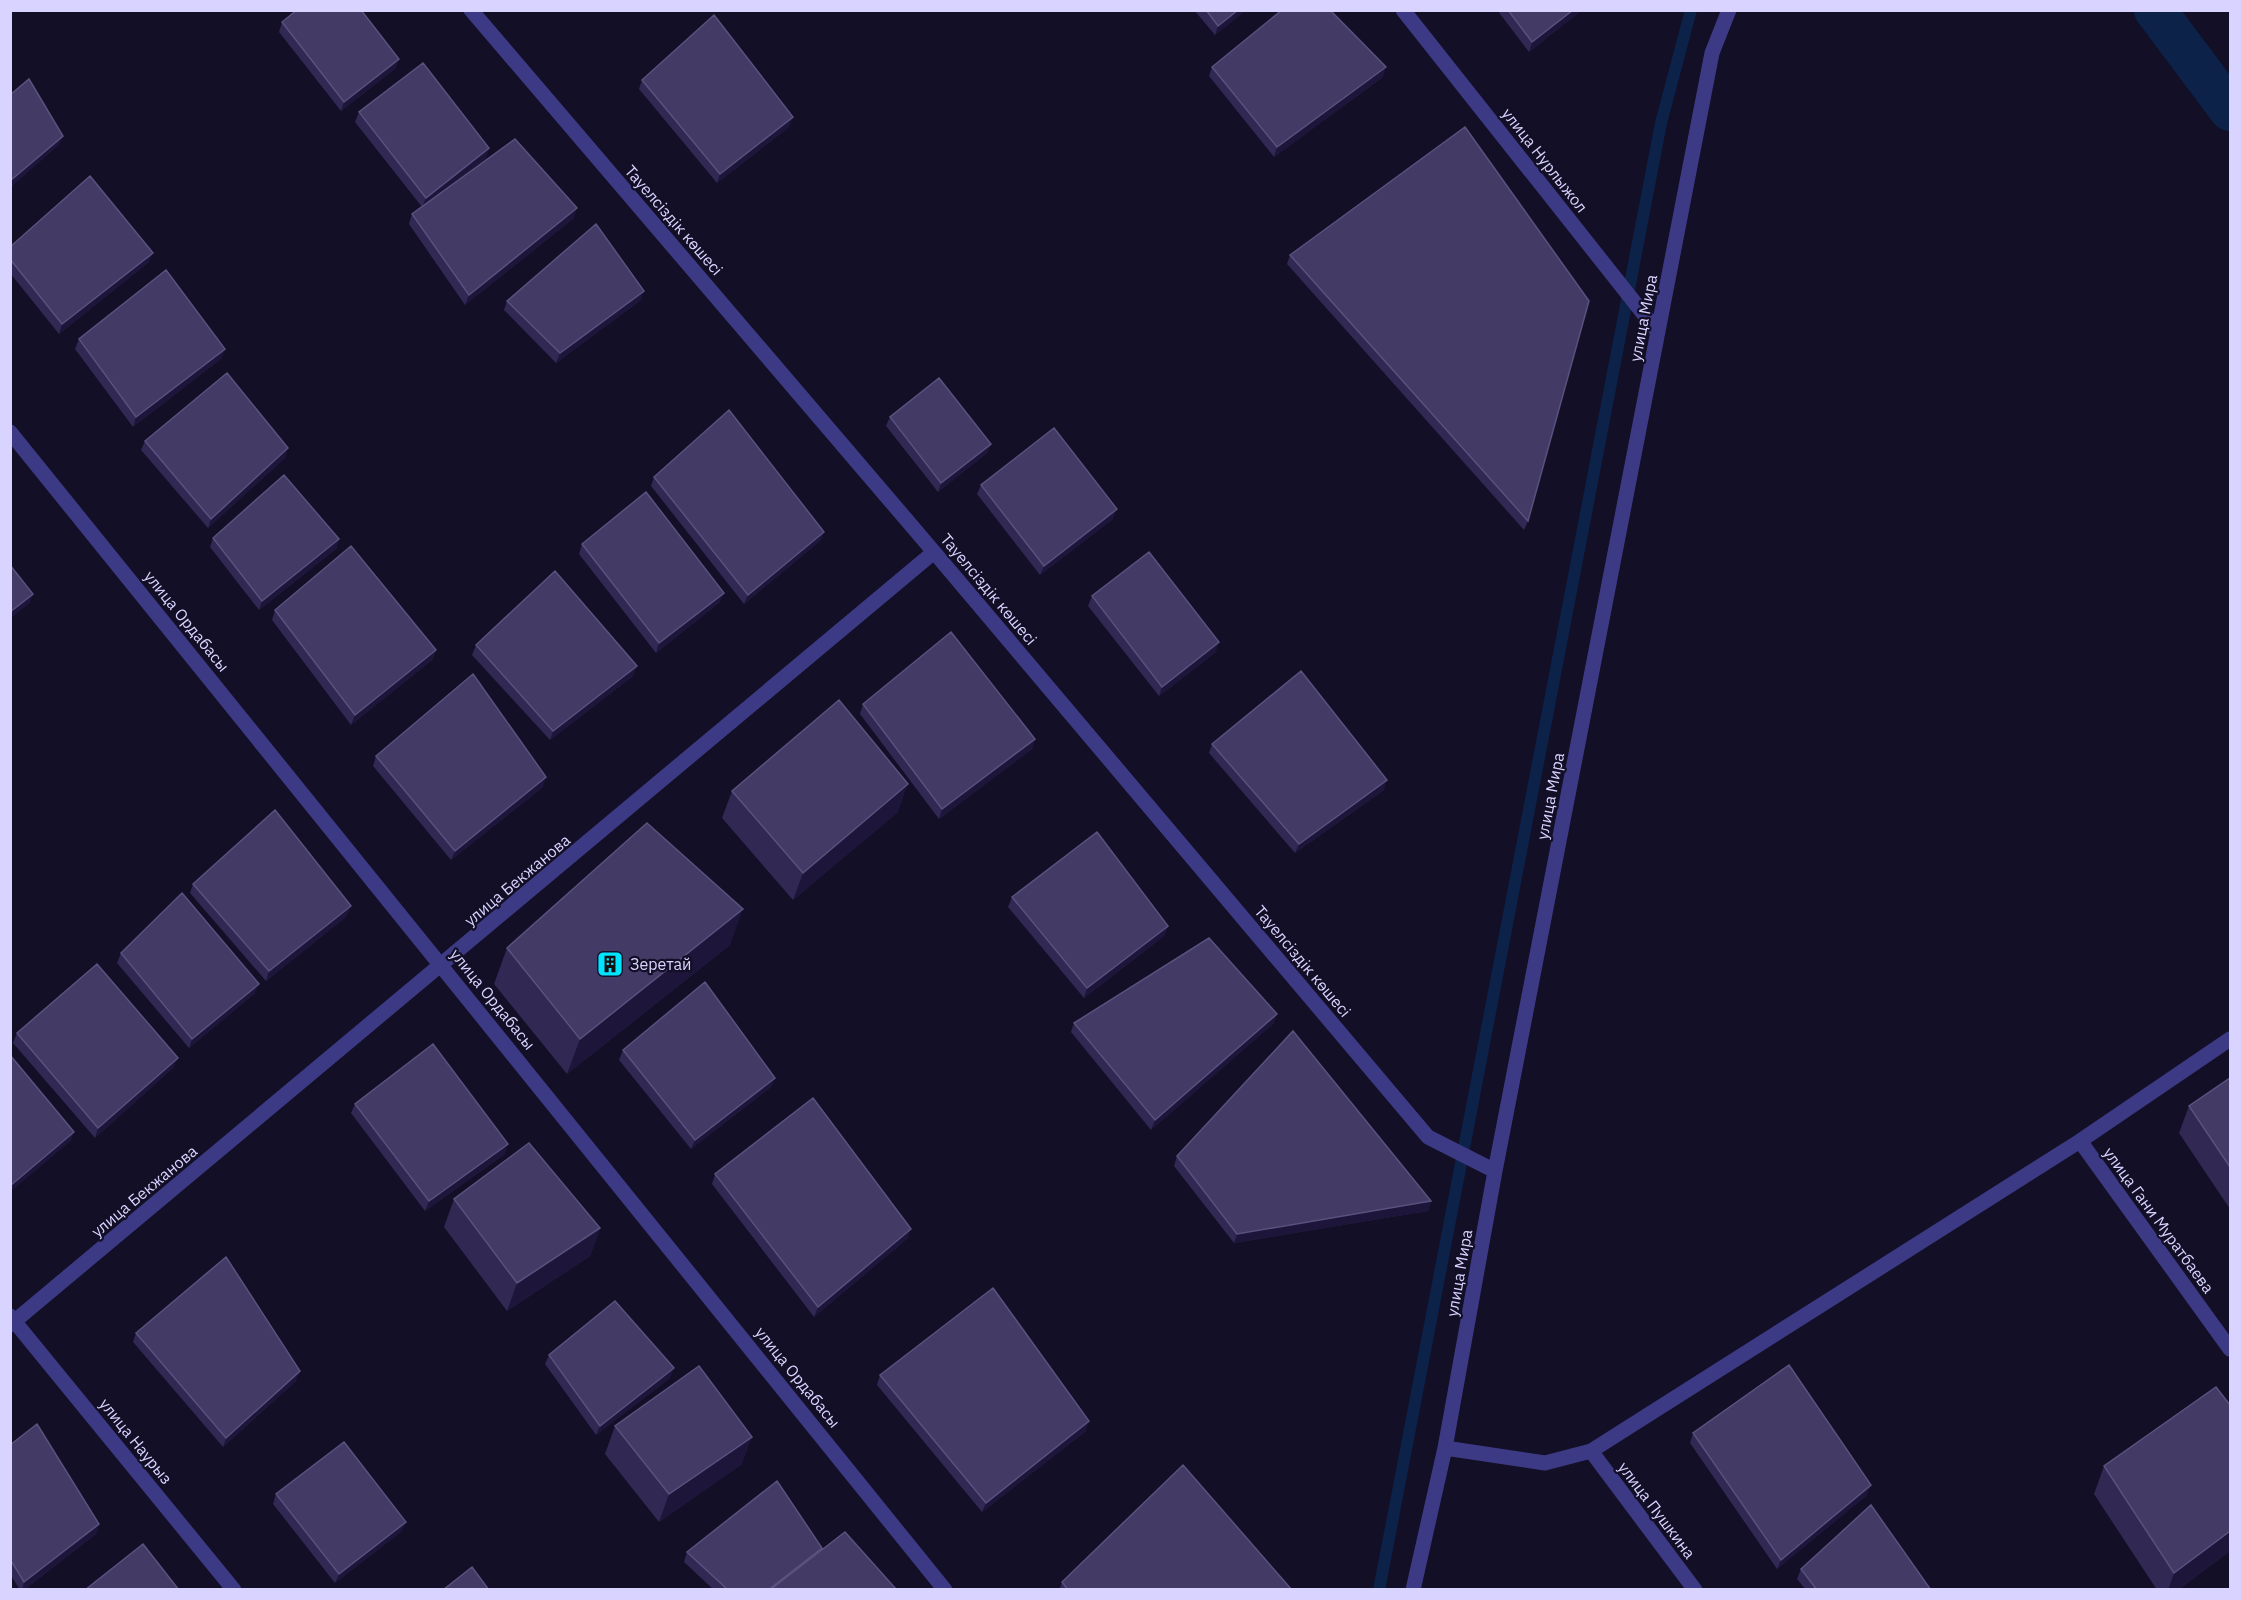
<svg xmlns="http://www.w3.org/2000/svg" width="2241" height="1600" viewBox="0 0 2241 1600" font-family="'IBM Plex Sans',sans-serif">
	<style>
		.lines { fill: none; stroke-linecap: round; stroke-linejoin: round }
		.stream { stroke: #0c2248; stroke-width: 12 }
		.canal { stroke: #0c2248; stroke-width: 42 }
		.street { stroke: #3d3a85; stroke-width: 15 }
		.wall { fill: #312854 }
		.shaded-wall { fill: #1d163a }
		.building { fill: #433a66; stroke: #5a527e; stroke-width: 1.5 }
		.labels { text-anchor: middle; stroke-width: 4.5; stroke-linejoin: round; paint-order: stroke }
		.street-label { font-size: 16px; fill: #d9d4ff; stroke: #130f26 }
		.poi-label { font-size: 16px; fill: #d9d4ff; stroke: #130f26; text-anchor: start }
	</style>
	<rect width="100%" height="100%" fill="#130f26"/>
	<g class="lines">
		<!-- stream -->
		<path class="stream" d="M1379,1590L1661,123L1691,10"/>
		<!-- canal -->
		<path class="canal" d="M2155,10L2230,110"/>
		<!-- street -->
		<path class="street" d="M471,10L934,552L1428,1137L1495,1171
			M1403,10L1658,332
			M10,432L945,1590
			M2080,1141L2230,1349
			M10,1316L234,1590
			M10,1325L934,552
			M1445,1448L1545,1463L1591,1451L2080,1141L2230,1039
			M1591,1451L1695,1590
			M1413,1590L1445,1448L1495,1171L1712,53L1729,10"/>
	</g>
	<!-- wall -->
	<path class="wall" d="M1194,10H1246L1215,35Z
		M1497,10H1582L1529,52Z
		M282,22L396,68L341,111L279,32Z
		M1212,67L1383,77L1274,157L1209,76Z
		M642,80L789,127L717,183L639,89Z
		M359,112L486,158L426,204L574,218L465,305L409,224L412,214L422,207L355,122Z
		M10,247L149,262L59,334L10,273Z
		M1290,255L1528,521L1524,530L1287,264Z
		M641,300L556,363L504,310L507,301Z
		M79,339L222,358L133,427L75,349Z
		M890,417L991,444L987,453L938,492L886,426Z
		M145,441L285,458L208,528L141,450Z
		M654,477L824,532L820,541L744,604L651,486Z
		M981,485L1113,519L1040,575L977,494Z
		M213,538L339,539L336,549L259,610L210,547Z
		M582,544L720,602L656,653L579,554Z
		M1092,596L1216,652L1159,696L1088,606Z
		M275,610L436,650L432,660L351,725L272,620Z
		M476,645L633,676L550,740L472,655Z
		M863,704L1035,739L1032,749L939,819L860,714Z
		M1212,744L1384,790L1295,853L1209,753Z
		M376,756L543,787L451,860L373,766Z
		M732,791L898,812L793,900L722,818Z
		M193,884L347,916L266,981L190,893Z
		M1012,897L1168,926L1164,936L1084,998L1008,907Z
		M730,945L567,1074L494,984L507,948Z
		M121,953L255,993L189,1048L117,963Z
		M1074,1023H1274L1151,1130L1071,1032Z
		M17,1033L174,1067L95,1138L13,1043Z
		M623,1050L771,1087L691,1149L619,1060Z
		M2230,1078V1209L2179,1133L2189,1106Z
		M355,1104L505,1154L425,1211L351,1113Z
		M1177,1156L1431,1201L1428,1211L1234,1243L1174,1166Z
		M715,1174L908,1238L814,1317L712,1184Z
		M454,1199L600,1228L590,1256L507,1311L444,1227Z
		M136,1333L296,1381L223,1447L133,1342Z
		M549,1355L670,1378L596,1435L545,1364Z
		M880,1375L1086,1431L982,1512L877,1385Z
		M2230,1405V1551L2178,1590H2157L2094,1494L2104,1466Z
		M615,1426L742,1464L659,1522L605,1454Z
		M1693,1433L1867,1495L1777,1569L1690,1443Z
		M10,1445L99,1524L96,1534L24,1590H20L10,1574Z
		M276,1494L402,1531L335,1583L273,1504Z
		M821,1550L896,1590H714L684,1562L687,1552Z
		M1801,1569L1931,1590H1806L1797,1579Z
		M1062,1582L1292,1590H1059Z"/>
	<!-- shaded-wall -->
	<path class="shaded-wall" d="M1238,10H1246L1215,35L1218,26Z
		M1573,10H1582L1529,52L1532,42Z
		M399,59L396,68L341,111L344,102Z
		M1386,67L1383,77L1274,157L1277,147Z
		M793,117L789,127L717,183L720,174Z
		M63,136L59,145L10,188V181Z
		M489,148L486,158L422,207L426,198Z
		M577,208L574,218L465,305L469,295Z
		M153,253L149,262L59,334L62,324Z
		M644,291L641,300L556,363L560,353Z
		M225,349L222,358L133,427L136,417Z
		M991,444L987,453L938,492L941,483Z
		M288,448L285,458L208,528L211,519Z
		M1117,509L1113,519L1040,575L1044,566Z
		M824,532L820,541L744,604L748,595Z
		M339,539L336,549L259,610L262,601Z
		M724,593L720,602L656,653L659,643Z
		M33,594L30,603L10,619V612Z
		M1219,642L1216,652L1159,696L1162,687Z
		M436,650L432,660L351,725L355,715Z
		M637,666L633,676L550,740L553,731Z
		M1035,739L1032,749L939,819L942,809Z
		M546,777L543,787L451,860L455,851Z
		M1387,780L1384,790L1295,853L1299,844Z
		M908,784L898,812L793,900L803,873Z
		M351,906L347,916L266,981L269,971Z
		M743,909L730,945L567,1074L580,1039Z
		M1168,926L1164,936L1084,998L1087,988Z
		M259,984L255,993L189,1048L192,1039Z
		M1277,1014L1274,1023L1151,1130L1155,1120Z
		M178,1058L174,1067L95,1138L98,1128Z
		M775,1078L771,1087L691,1149L695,1140Z
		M74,1132L71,1141L10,1192V1186Z
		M508,1144L505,1154L425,1211L429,1201Z
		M1431,1201L1428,1211L1234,1243L1237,1234Z
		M600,1228L590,1256L507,1311L517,1283Z
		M911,1229L908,1238L814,1317L818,1307Z
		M674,1368L670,1378L596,1435L600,1426Z
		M300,1371L296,1381L223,1447L226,1438Z
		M1089,1421L1086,1431L982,1512L986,1503Z
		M752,1437L742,1464L659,1522L669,1494Z
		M1871,1485L1867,1495L1777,1569L1781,1560Z
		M406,1522L402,1531L335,1583L339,1574Z
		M99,1524L96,1534L24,1590H22L24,1582Z
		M2230,1531V1551L2178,1590H2168L2174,1573Z
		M822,1548L819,1557L777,1590H768Z"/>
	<!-- building -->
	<path class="building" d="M297,10H361L399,59L344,102L282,22Z
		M1206,10H1238L1218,26Z
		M1282,10H1330L1386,67L1277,147L1212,67Z
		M1508,10H1573L1532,42Z
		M714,15L793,117L720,174L642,80Z
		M423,63L489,148L426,198L359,112Z
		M29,79L63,136L10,181V95Z
		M1465,127L1589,301L1528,521L1290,255Z
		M515,139L577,208L469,295L412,214Z
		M90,176L153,253L62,324L10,259V247Z
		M596,224L644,291L560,353L507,301Z
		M166,270L225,349L136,417L79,339Z
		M227,373L288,448L211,519L145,441Z
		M939,378L991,444L941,483L890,417Z
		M729,410L824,532L748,595L654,477Z
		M1054,428L1117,509L1044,566L981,485Z
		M284,475L339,539L262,601L213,538Z
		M646,492L724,593L659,643L582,544Z
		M351,546L436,650L355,715L275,610Z
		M1149,552L1219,642L1162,687L1092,596Z
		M10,565L33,594L10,612Z
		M555,571L637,666L553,731L476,645Z
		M951,632L1035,739L942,809L863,704Z
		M1301,671L1387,780L1299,844L1212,744Z
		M473,674L546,777L455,851L376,756Z
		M839,700L908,784L803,873L732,791Z
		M275,810L351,906L269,971L193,884Z
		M647,823L743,909L580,1039L507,948Z
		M1097,832L1168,926L1087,988L1012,897Z
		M182,893L259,984L192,1039L121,953Z
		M1209,938L1277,1014L1155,1120L1074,1023Z
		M97,964L178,1058L98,1128L17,1033Z
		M705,982L775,1078L695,1140L623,1050Z
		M1293,1031L1431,1201L1237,1234L1177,1156Z
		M433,1044L508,1144L429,1201L355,1104Z
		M10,1055L74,1132L10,1186Z
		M2230,1078V1167L2189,1106Z
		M813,1098L911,1229L818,1307L715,1174Z
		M529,1143L600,1228L517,1283L454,1199Z
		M226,1257L300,1371L226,1438L136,1333Z
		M993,1288L1089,1421L986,1503L880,1375Z
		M615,1301L674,1368L600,1426L549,1355Z
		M1789,1365L1871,1485L1781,1560L1693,1433Z
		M699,1366L752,1437L669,1494L615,1426Z
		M2216,1387L2230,1405V1531L2174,1573L2104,1466Z
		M37,1424L99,1524L24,1582L10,1559V1445Z
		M344,1442L406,1522L339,1574L276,1494Z
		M1183,1465L1292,1590H1068L1062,1582Z
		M777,1481L822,1548L768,1590H728L687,1552Z
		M1871,1505L1931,1590H1817L1801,1569Z
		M845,1532L896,1589L770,1590Z
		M143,1544L179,1590H85Z
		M472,1567L489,1590H443Z"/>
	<!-- icons -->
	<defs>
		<symbol id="building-square" viewBox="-11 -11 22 22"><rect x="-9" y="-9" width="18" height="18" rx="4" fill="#00e5ff" stroke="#130f26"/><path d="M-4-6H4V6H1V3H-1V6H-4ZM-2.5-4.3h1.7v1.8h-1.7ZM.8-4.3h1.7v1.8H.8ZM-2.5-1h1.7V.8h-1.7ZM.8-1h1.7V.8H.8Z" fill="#111"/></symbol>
	</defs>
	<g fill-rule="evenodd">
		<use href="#building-square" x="595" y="949" width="30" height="30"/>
	</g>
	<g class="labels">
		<!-- street labels -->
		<g class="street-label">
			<text transform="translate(1545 160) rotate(52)" y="6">улица Нурлыжол</text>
			<text transform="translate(674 220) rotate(49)" y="6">Тауелсіздік көшесі</text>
			<text transform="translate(1643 318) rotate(-79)" y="6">улица Мира</text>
			<text transform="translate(989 589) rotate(50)" y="6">Тауелсіздік көшесі</text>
			<text transform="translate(187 621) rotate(51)" y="6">улица Ордабасы</text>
			<text transform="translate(1550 796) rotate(-79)" y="6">улица Мира</text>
			<text transform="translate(517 880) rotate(-40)" y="6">улица Бекжанова</text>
			<text transform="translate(1303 961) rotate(50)" y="6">Тауелсіздік көшесі</text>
			<text transform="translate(493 999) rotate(51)" y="6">улица Ордабасы</text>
			<text transform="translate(144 1191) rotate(-40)" y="6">улица Бекжанова</text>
			<text transform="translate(2159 1220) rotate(54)" y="6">улица Гани Муратбаева</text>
			<text transform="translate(1459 1273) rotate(-80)" y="6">улица Мира</text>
			<text transform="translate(798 1377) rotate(51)" y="6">улица Ордабасы</text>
			<text transform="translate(136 1441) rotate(51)" y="6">улица Наурыз</text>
			<text transform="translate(1657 1510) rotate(53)" y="6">улица Пушкина</text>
		</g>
		<!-- poi labels -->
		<g class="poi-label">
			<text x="630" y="970">Зеретай</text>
		</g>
	</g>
	<!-- border -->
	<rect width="2241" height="1600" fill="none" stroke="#d9d4ff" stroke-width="24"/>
</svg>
